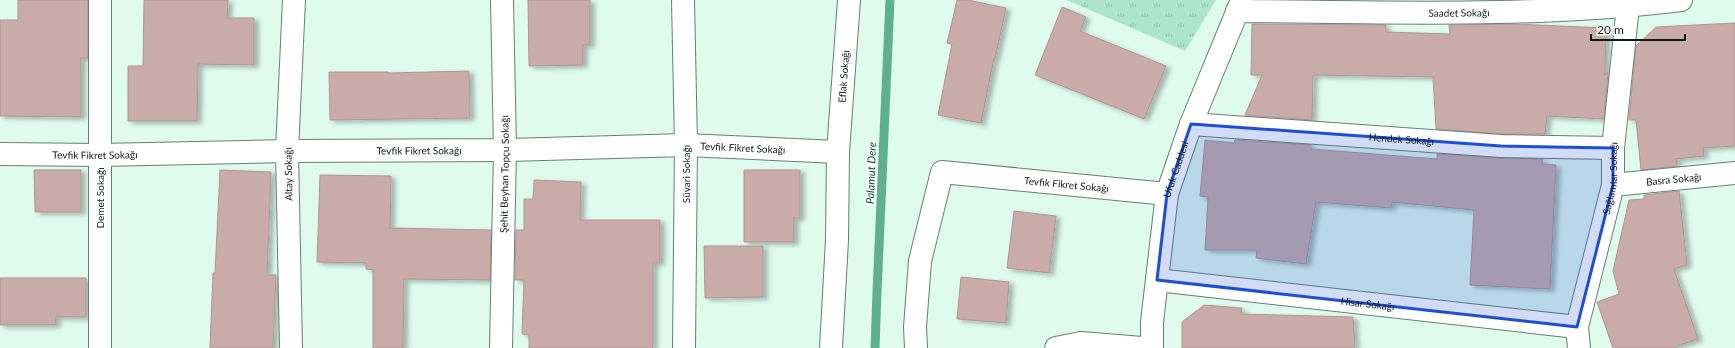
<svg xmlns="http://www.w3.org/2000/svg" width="1735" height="348" viewBox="0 0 1735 348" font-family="Lato,sans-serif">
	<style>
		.grass { fill: url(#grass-tufts) }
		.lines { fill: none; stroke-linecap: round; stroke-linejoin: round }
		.stream { stroke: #5eb090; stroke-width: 9 }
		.building { fill: #c9aca9; stroke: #b19593; filter: url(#shadow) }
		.minor-casing { stroke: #667f74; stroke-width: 24 }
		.minor { stroke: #fff; stroke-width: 22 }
		.marked { fill: #1d4ed8; fill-opacity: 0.2; stroke: #1d4ed8; stroke-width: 3; stroke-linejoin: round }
		.labels { text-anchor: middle; stroke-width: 4; stroke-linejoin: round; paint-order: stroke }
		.street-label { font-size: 10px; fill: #0f1915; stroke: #fff }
		.water-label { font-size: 11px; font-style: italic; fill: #034b36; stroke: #fff }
	</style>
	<defs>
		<pattern id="grass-tufts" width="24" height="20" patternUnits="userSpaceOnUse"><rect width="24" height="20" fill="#ace4cc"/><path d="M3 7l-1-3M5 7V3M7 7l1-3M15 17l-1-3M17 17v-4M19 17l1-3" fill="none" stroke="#93c3ae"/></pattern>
		<filter id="shadow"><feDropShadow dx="4.5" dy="2.5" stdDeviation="2" flood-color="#0004"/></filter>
	</defs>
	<rect width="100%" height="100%" fill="#dffbee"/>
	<!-- grass -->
	<path class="grass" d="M1067,0H1216L1185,51Z"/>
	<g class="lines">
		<!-- stream -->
		<path class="stream" d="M875,348L877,292L890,0"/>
	</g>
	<!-- building -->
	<path class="building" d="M18,0H88V58H81V117L0,116V20H18Z
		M144,0H228L227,18H254V65L198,64L197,121H128V66H143Z
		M528,0H590V45H583V65L529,66Z
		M957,0H968L1006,8L995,59L994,58L981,123L938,115L952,44L947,43Z
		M1062,7L1086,17L1080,31L1166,66L1144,119L1035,75Z
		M1735,23V146L1703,148L1704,156L1676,159L1677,166L1641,170L1636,120H1629L1636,46L1656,27Z
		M1252,24L1386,25V32L1450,34L1449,25L1514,24L1606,28L1605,75L1608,72L1604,119L1547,116L1545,134H1502L1436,129L1433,77L1314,75L1313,76L1312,120L1245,115L1262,75H1251Z
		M469,71L470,118L330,120L329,72H388V73Z
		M1205,140L1234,143L1235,140L1311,145V149L1437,159V154L1500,158L1543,159L1542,164L1556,165L1550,289L1470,285L1474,210L1392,202L1391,208L1316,202L1306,264L1256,258L1257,250H1205L1208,197L1200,196Z
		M34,170H81V212H35Z
		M220,170L271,172L267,275H276L273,348H210L213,273H215Z
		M744,170H800V218H794V242H744Z
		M320,175L391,176L390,228L491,230L490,280L404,279L403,348H373V270L366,269V263L317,262Z
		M534,180L581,182L580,220H660V263H653V348H529V335L522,334L524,280H515L516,230H524V199H533Z
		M1679,191L1687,265L1674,269L1698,339L1671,348H1613L1597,302L1619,294L1613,271L1629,200L1644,199V195Z
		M1014,211L1056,216L1049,273L1007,268Z
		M704,246H763V297L705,298Z
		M961,277L1009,282L1006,323L957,319Z
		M0,278H86V317H56V325H0Z
		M1204,305L1242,308L1241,314L1353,317L1355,348H1182V322Z"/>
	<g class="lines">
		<defs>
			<g id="minor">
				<path d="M683,0L686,145L684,348"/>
				<path id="s1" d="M1237,11C1385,12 1534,18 1681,0"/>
				<path id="s2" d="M1191,124L1501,146L1613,148"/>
				<path id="s3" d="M0,154L100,155L287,151L505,150L686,145L838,152"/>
				<path id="s4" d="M1613,185L1735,173"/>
				<path id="s5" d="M1157,280L1577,327"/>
				<path d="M100,348V0"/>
				<path d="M291,348L287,151L294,0"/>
				<path id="s6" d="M501,348L505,150L502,0"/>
				<path id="s7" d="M831,348L837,240L838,152L849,0"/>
				<path id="s8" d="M916,348L915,327L920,261L942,172L1167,194"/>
				<path d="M1056,348L1081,343L1142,348"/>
				<path id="s9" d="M1152,348V322L1167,194L1191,124L1242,0"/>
				<path id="s10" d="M1579,348L1577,327L1613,185V148L1628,6"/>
			</g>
		</defs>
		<!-- minor casing -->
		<use href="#minor" class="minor-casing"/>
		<!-- minor -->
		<use href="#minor" class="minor"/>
	</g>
	<!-- marked area -->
	<path class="marked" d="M1191,124L1501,146L1613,148V185L1577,327L1157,280L1167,194Z"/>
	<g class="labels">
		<!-- street labels -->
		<g class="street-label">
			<text dy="4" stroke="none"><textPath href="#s1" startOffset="222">Saadet Sokağı</textPath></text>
			<text dy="4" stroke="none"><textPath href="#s7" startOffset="272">Eflak Sokağı</textPath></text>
			<text dy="4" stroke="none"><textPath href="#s2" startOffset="211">Hendek Sokağı</textPath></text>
			<text dy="4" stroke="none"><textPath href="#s3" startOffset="743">Tevfik Fikret Sokağı</textPath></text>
			<text dy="4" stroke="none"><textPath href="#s3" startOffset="419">Tevfik Fikret Sokağı</textPath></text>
			<text dy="4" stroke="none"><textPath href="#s3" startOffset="95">Tevfik Fikret Sokağı</textPath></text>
			<text dy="4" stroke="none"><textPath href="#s9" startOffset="181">Ufuk Caddesi</textPath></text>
			<text transform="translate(288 174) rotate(-91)" y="4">Altay Sokağı</text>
			<text dy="4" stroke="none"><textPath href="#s6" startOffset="174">Şehit Beyhan Topçu Sokağı</textPath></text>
			<text transform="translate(686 174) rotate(-90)" y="4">Süvari Sokağı</text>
			<text dy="4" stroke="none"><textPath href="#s10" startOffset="174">Sağlamlar Sokağı</textPath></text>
			<text dy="4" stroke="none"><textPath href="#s4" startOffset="61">Basra Sokağı</textPath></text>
			<text dy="4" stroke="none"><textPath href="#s8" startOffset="304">Tevfik Fikret Sokağı</textPath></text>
			<text transform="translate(100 198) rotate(-90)" y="4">Demet Sokağı</text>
			<text dy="4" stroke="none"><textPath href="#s5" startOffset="212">Hisar Sokağı</textPath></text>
		</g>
		<!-- water labels -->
		<g class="water-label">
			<text transform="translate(871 173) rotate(-88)" y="4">Palamut Dere</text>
		</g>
	</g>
	<!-- scale -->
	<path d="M1591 34v6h94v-6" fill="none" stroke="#0f1915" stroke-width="2"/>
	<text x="1597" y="34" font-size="12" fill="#0f1915" stroke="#ffffff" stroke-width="3" paint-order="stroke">20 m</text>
</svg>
